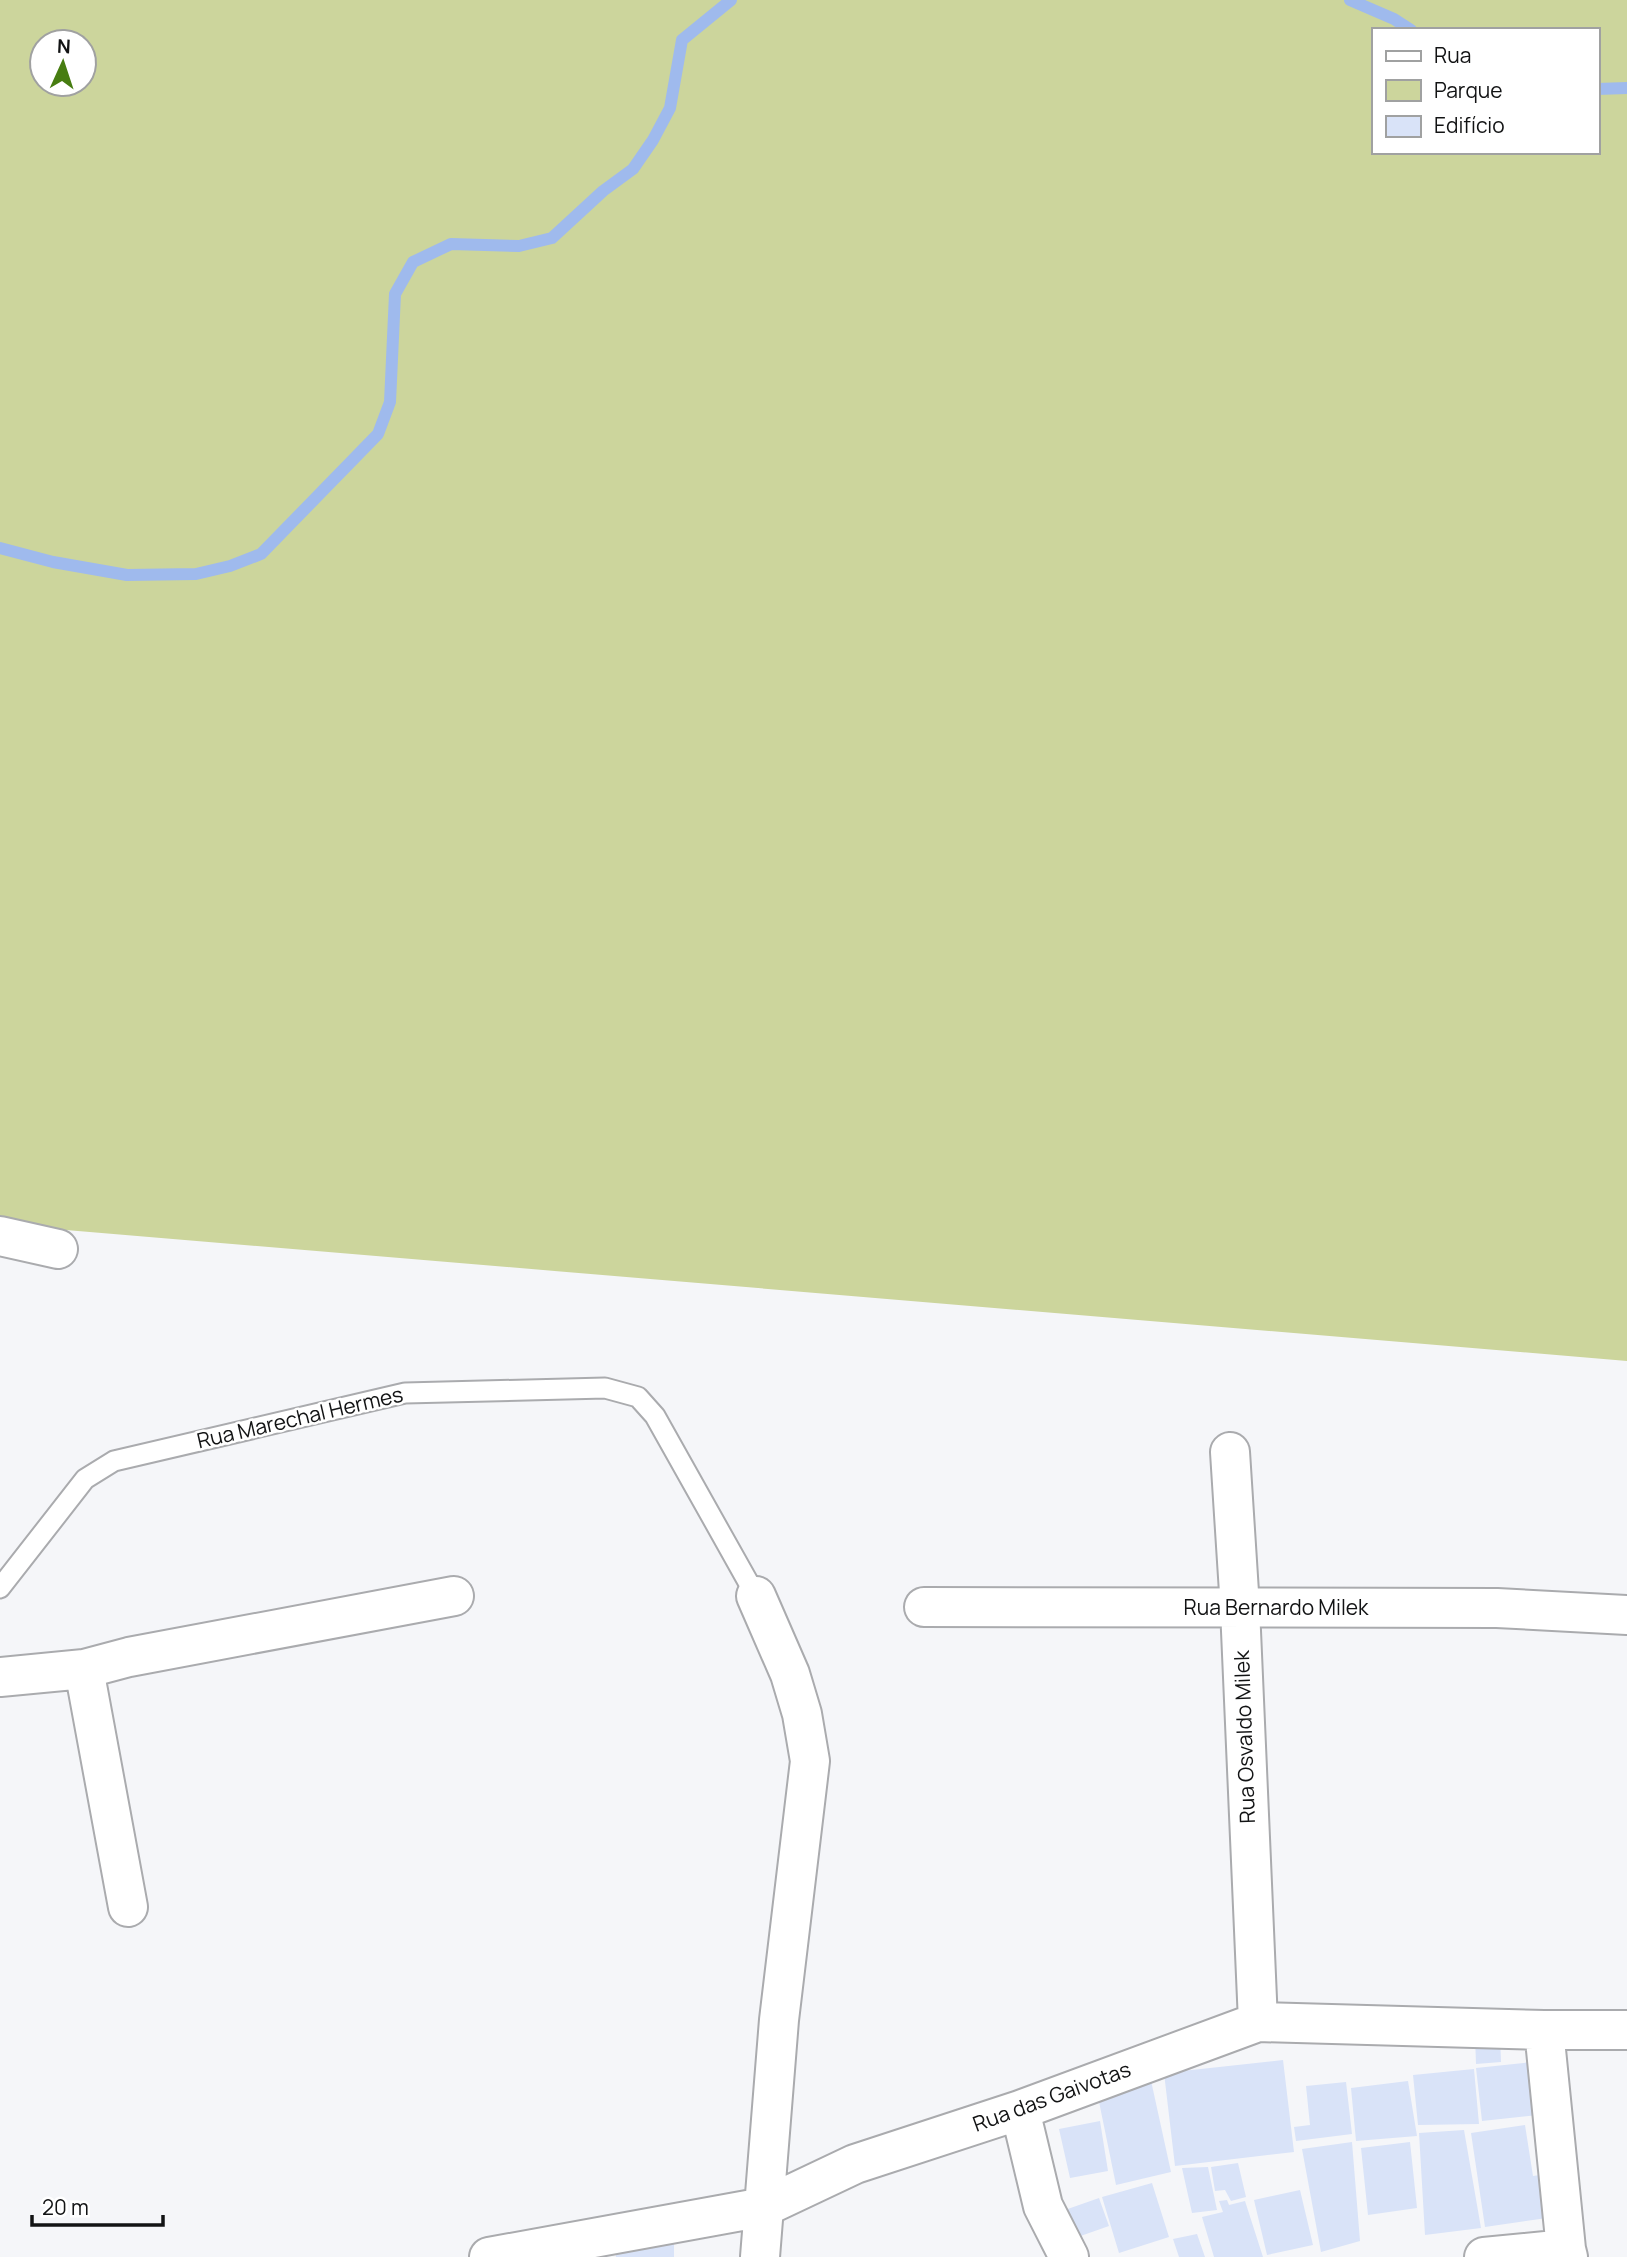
<svg xmlns="http://www.w3.org/2000/svg" width="1627" height="2257" viewBox="0 0 1627 2257" font-family="Manrope,sans-serif">
  <style>
    .green { fill: #ccd59c; fill-rule: evenodd }
    .lines { fill: none; stroke-linecap: round; stroke-linejoin: round }
    .stream { stroke: #9fbaed; stroke-width: 12 }
    .building { fill: #d9e3f8 }
    .service-casing { stroke: #aaabae; stroke-width: 23 }
    .minor-casing { stroke: #aaabae; stroke-width: 42 }
    .service { stroke: #fff; stroke-width: 19 }
    .minor { stroke: #fff; stroke-width: 38 }
    .labels { text-anchor: middle; stroke-width: 5; stroke-linejoin: round; paint-order: stroke }
    .street-label { font-size: 21px; fill: #121314; stroke: #fff }
  </style>
  <rect width="100%" height="100%" fill="#f5f6f9"/>
  <path class="green" d="M0 0H1627V1361L66 1230 0 1229ZM1373 30H1597V152H1373ZM42 42H84V84H42Z"/>
  <g class="lines">
    <path class="stream" d="M1350 0 1394 19 1411 30
      M1597 89 1627 88
      M0 548 53 562 127 575 196 574 230 566 261 554 378 434 390 402 395 294 413 262 451 244 519 246 552 238 603 191 633 169 653 140 670 108 682 40 731 0"/>
  </g>
  <path class="building" d="M1500 2035 1501 2062 1476 2064 1475 2036Z
    M1283 2060 1294 2152 1175 2166 1164 2073Z
    M1532 2062 1538 2115 1482 2121 1476 2068Z
    M1474 2069 1479 2124 1418 2125 1413 2075Z
    M1150 2076 1171 2172 1116 2185 1096 2087Z
    M1408 2081 1417 2136 1356 2141 1351 2088Z
    M1346 2082 1352 2134 1296 2141 1294 2127 1310 2125 1306 2086Z
    M1100 2121 1108 2171 1070 2178 1059 2129Z
    M1525 2125 1533 2176 1547 2174 1554 2217 1485 2227 1471 2133Z
    M1464 2130 1481 2228 1425 2235 1419 2133Z
    M1352 2142 1360 2241 1321 2252 1302 2149Z
    M1410 2142 1417 2208 1368 2215 1361 2148Z
    M1238 2163 1246 2197 1231 2201 1225 2190 1215 2191 1211 2167Z
    M1208 2167 1217 2210 1192 2213 1182 2168Z
    M1152 2183 1169 2237 1119 2253 1102 2197Z
    M1300 2190 1313 2245 1267 2255 1254 2200Z
    M1099 2198 1109 2226 1072 2239 1062 2211Z
    M1227 2200 1229 2205 1245 2201 1263 2257H1214L1202 2217 1223 2212 1219 2201Z
    M1197 2234 1205 2257H1179L1173 2239Z
    M674 2244V2257H616L615 2252 633 2246Z"/>
  <g class="lines">
    <g class="service-casing">
      <path id="service" d="M0 1588 85 1479 114 1461 405 1393 605 1388 638 1397 655 1416 756 1596"/>
    </g>
    <g class="minor-casing">
      <path id="minor" d="M0 1236 58 1249
        M1230 1452 1240 1608 1258 2022
        M756 1596 790 1674 802 1714 810 1761 779 2020 760 2257
        M924 1607 1497 1608 1627 1615
        M84 1669 128 1907
        M0 1677 84 1669 129 1657 454 1596
        M1544 2030 1566 2249
        M1020 2110 1043 2206 1069 2257
        M489 2257 764 2207 855 2164 1020 2110 1258 2022 1544 2030H1627
        M1484 2257 1566 2249 1568 2257"/>
    </g>
    <use href="#service" class="service"/>
    <use href="#minor" class="minor"/>
  </g>
  <g class="labels">
    <g class="street-label">
      <text transform="translate(300 1418) rotate(-13)" y="7">Rua Marechal Hermes</text>
      <text x="1276" y="1615">Rua Bernardo Milek</text>
      <text transform="translate(1245 1737) rotate(-92)" y="7">Rua Osvaldo Milek</text>
      <text transform="translate(1052 2097) rotate(-20)" y="7">Rua das Gaivotas</text>
    </g>
  </g>
  <rect x="1372" y="28" width="228" height="126" fill="#ffffff" stroke="#a0a1a1" stroke-width="2"/>
  <rect x="1386" y="51" width="35" height="10" fill="#ffffff" stroke="#a0a1a1" stroke-width="2"/>
  <text x="1434" y="63" font-size="21" fill="#121314">Rua</text>
  <rect x="1386" y="80" width="35" height="21" fill="#ccd59c" stroke="#a0a1a1" stroke-width="2"/>
  <text x="1434" y="98" font-size="21" fill="#121314">Parque</text>
  <rect x="1386" y="116" width="35" height="21" fill="#d9e3f8" stroke="#a0a1a1" stroke-width="2"/>
  <text x="1434" y="133" font-size="21" fill="#121314">Edifício</text>
  <g transform="translate(63 63) rotate(3)"><circle r="33" fill="#ffffff" stroke="#a0a1a1" stroke-width="2"/>
  <path d="M0-5L12 26L0 18L-12 26Z" fill="#477d11"/>
  <text y="-10" font-size="19" font-weight="bold" text-anchor="middle" fill="#121314">N</text>
  </g>
  <path d="M32 2215v10h131v-10" fill="none" stroke="#121314" stroke-width="3.5"/>
  <text x="42" y="2215" font-size="21" fill="#121314" stroke="#ffffff" stroke-width="5" paint-order="stroke">20 m</text>
</svg>
